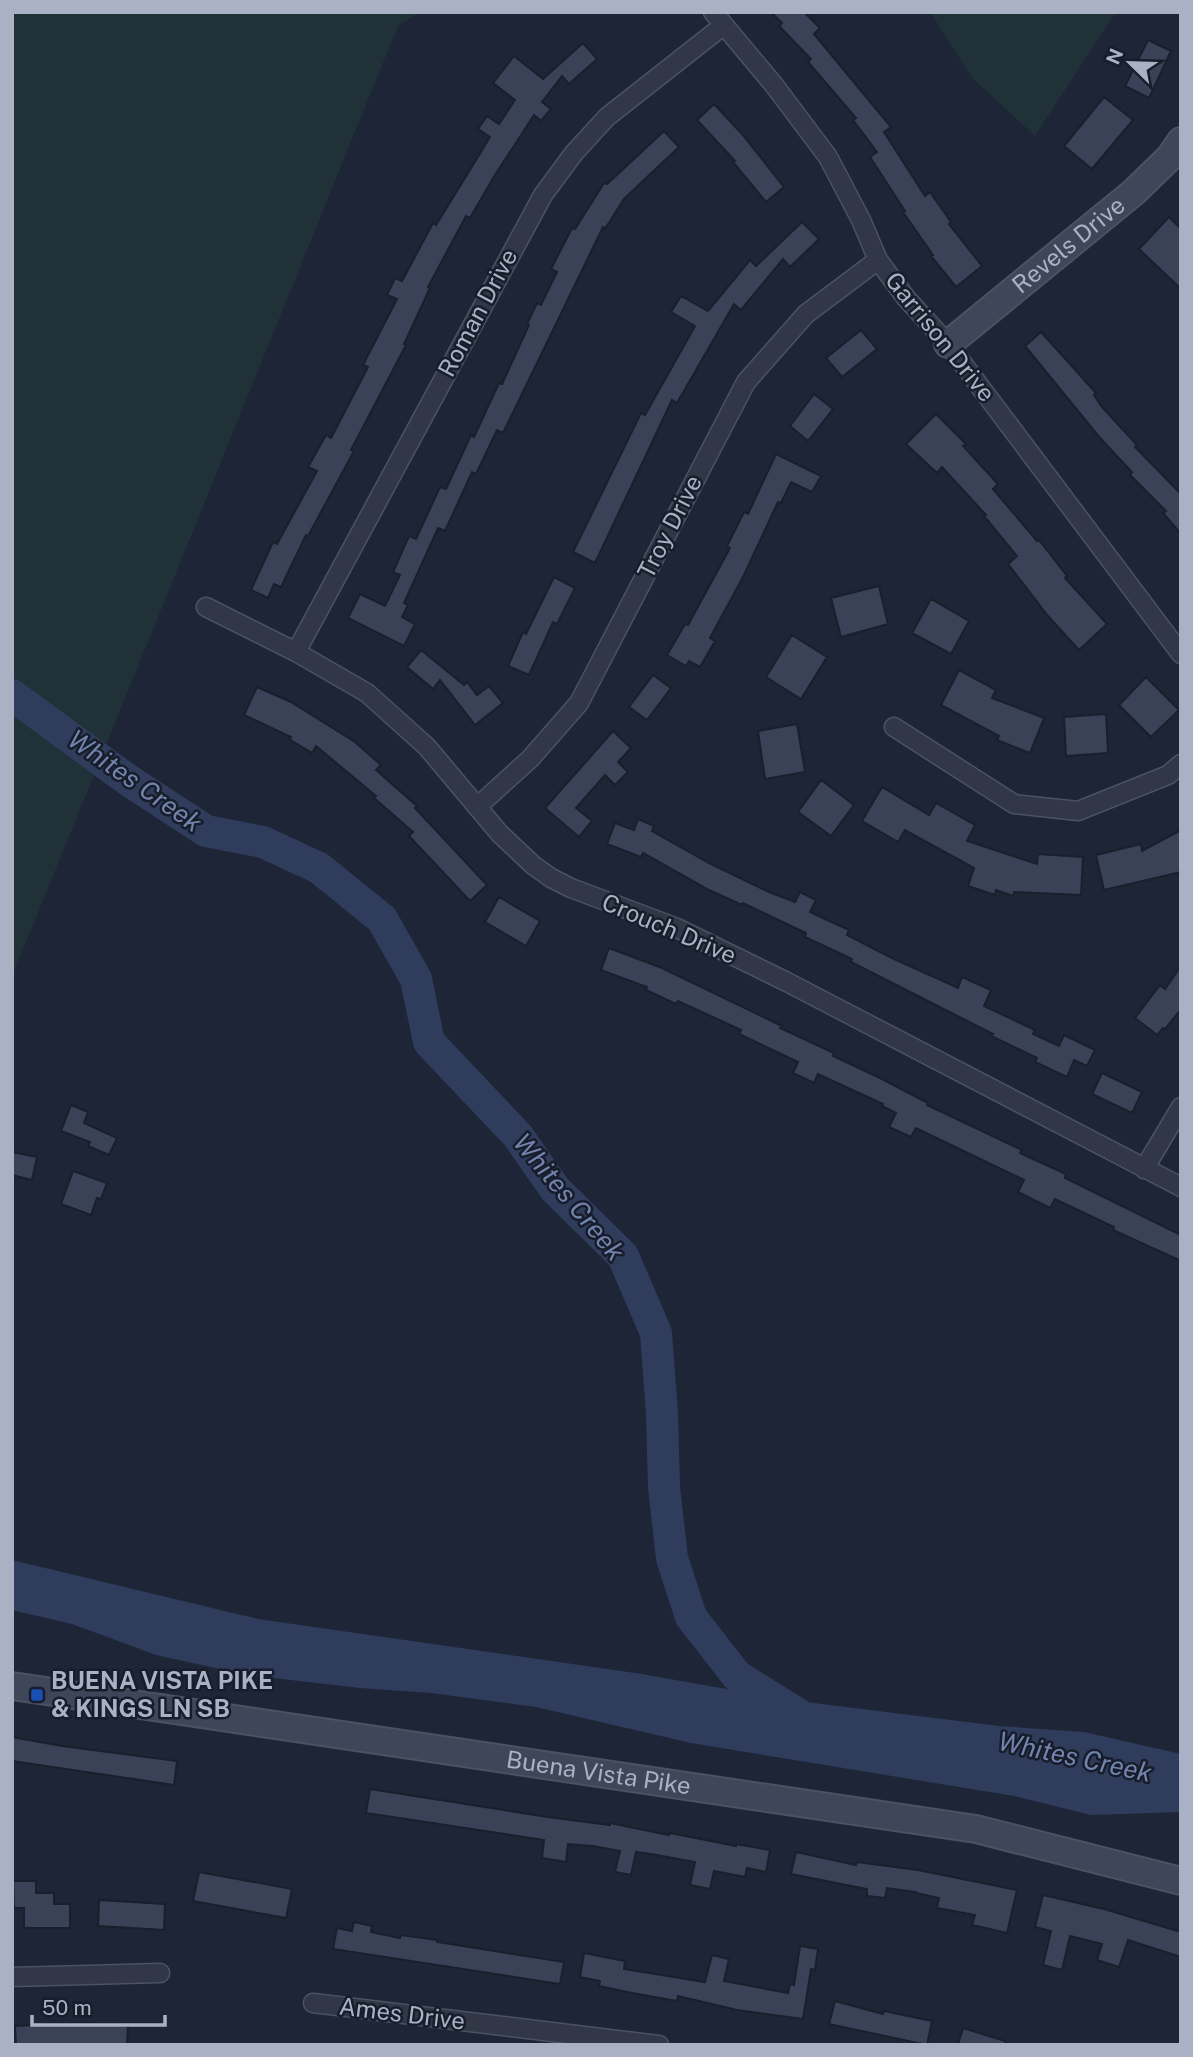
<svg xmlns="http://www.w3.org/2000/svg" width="1193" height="2057" viewBox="0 0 1193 2057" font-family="'Public Sans',sans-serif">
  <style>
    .green { fill: #203137 }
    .water { fill: #2f3c5c }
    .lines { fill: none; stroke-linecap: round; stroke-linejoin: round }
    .river { stroke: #2f3c5c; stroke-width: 32 }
    .building { fill: #3a4257; stroke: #191f2d; stroke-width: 2 }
    .street-casing { stroke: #4c5262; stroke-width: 21 }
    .secondary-casing { stroke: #4c5262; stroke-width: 30 }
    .street { stroke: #313746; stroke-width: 18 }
    .secondary { stroke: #3f4659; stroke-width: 26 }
    .transit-dot { fill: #1a4fb4; stroke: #171d2a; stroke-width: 2.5 }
    .labels { text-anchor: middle; stroke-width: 5; stroke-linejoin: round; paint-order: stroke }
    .street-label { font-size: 24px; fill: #abb1c4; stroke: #171d2a }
    .poi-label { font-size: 24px; font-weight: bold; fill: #abb1c4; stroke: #171d2a; text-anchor: start }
    .water-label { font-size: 26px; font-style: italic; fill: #7284ae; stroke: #171d2a }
  </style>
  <rect width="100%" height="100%" fill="#1e2536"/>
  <path class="green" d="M12 12H420L398 26 12 977Z
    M930 12H1116L1035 136 973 79Z"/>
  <path class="water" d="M12 1560 258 1619 642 1674 782 1699 999 1726 1084 1732 1181 1754V1812L1091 1815 1014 1796 691 1743 536 1707 431 1693 360 1688 247 1675 156 1655 72 1624 12 1610Z"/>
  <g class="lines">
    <path class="river" d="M12 695 128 780 206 831 263 842 319 868 382 919 416 979 429 1042 518 1136 555 1189 623 1256 656 1333 662 1413 664 1487 672 1558 691 1617 737 1676 806 1719"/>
  </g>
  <path class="building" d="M771 12H804L820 28 814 34 891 127 884 132 925 196 930 192 951 222 949 224 982 266 956 287 931 256 933 255 903 212 905 211 870 157 877 152 853 120 856 118 808 62 811 59 779 26 782 23Z
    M1148 40 1171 51 1149 98 1125 86Z
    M583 43 597 59 569 84 562 76 542 102 551 109 541 121 534 115 495 175 470 218 466 216 428 287 430 288 404 344 406 345 351 450 354 451 308 536 306 535 281 587 274 584 268 598 251 590 273 542 277 544 317 471 308 467 326 435 331 438 368 367 363 365 397 299 387 295 395 278 402 281 433 223 436 225 490 137 478 129 487 116 499 124 515 100 493 83 514 56 543 79Z
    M1104 97 1133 120 1092 169 1064 146Z
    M714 104 742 134 784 187 766 202 733 162 735 161 697 120Z
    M664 131 679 147 624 199 605 229 603 227 503 433 497 430 476 474 472 472 445 531 438 528 404 603 408 605 402 617 415 624 404 646 348 618 360 594 385 606 400 575 393 572 409 536 416 539 440 487 446 489 471 435 474 437 499 383 502 384 529 325 527 324 537 303 541 305 557 272 551 269 572 228 575 229 604 183 607 184Z
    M1169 217 1181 229V289L1139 249Z
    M802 222 819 239 790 267 783 259 741 310 734 304 677 403 672 400 595 563 573 552 641 413 645 415 695 326 671 312 681 296 708 311 750 260 756 266Z
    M861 330 877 349 842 377 826 358Z
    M1041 332 1096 393 1094 395 1101 406 1137 445 1135 447 1181 494V534L1163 513 1166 511 1130 475 1132 472 1100 438 1025 346Z
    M814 394 833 409 808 441 790 426Z
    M936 414 966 444 963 446 998 484 993 489 1037 541 1039 540 1067 576 1065 578 1107 624 1079 650 1048 616 1008 564 1017 556 984 516 986 515 942 467 937 473 906 444Z
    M776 454 821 476 812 492 791 482 781 503 778 502 743 577 710 638 715 641 700 667 689 661 686 666 667 655 685 624 688 625 730 548 727 546 744 512 748 514Z
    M554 577 575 588 557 624 553 622 529 675 508 666 523 632 526 634Z
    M879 586 888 624 841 637 831 598Z
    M931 599 969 621 951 654 912 633Z
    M792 635 827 657 801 699 766 677Z
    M421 650 464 685 467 682 477 695 489 686 503 703 475 725 440 680 433 689 407 667Z
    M959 670 996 690 992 698 1044 718 1030 753 997 740 999 736 941 705Z
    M653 675 671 688 647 720 629 707Z
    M1146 677 1179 710 1151 737 1119 705Z
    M257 687 291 702 355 742 381 765 376 770 417 806 415 808 487 885 470 901 409 836 413 832 374 798 376 796 316 746 312 753 289 739 291 737 244 715Z
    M1106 714 1108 753 1066 756 1064 717Z
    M797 724 805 772 765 779 758 731Z
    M613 731 631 748 618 762 628 772 615 785 605 775 576 808 592 821 579 837 545 808Z
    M821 780 854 805 831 836 798 812Z
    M882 787 929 815 936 803 975 825 967 841 1037 864 1038 854 1083 857 1081 895 1014 892 1013 896 996 890 995 895 968 886 974 868 905 830 898 842 862 821Z
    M638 819 654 826 652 831 711 864 769 892 795 902 800 892 816 900 810 912 849 930 847 935 894 959 958 988 962 977 991 990 984 1006 1035 1030 1033 1034 1059 1046 1064 1035 1095 1050 1087 1066 1074 1060 1067 1077 1035 1062 1037 1058 991 1036 993 1034 851 962 852 959 805 937 806 933 743 903 742 905 709 890 643 853 641 857 607 844 615 823 634 830Z
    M1181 830V872L1104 890 1096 855 1141 844 1142 851Z
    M499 897 540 921 526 946 485 922Z
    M609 948 662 968 782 1026 780 1028 834 1053 833 1056 880 1078 928 1103 927 1105 1022 1150 1020 1153 1066 1174 1065 1178 1181 1235V1261L1113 1230 1114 1227 1055 1199 1050 1208 1018 1192 1024 1180 916 1128 911 1137 889 1127 896 1113 882 1106 883 1104 818 1074 814 1083 793 1073 798 1062 739 1034 741 1030 678 1001 676 1004 646 990 647 987 601 970Z
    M1181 966V1009L1165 1029 1163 1028 1157 1035 1135 1018 1160 985 1165 989Z
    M1102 1073 1142 1092 1132 1113 1092 1094Z
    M71 1105 88 1112 84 1123 117 1138 109 1155 88 1146 90 1142 61 1131Z
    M12 1152 37 1157 32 1180 12 1175Z
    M73 1171 107 1183 101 1199 97 1198 91 1215 61 1204Z
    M12 1737 62 1746 177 1761 174 1785 12 1761Z
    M370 1789 548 1817 610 1825V1823L669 1835 670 1833 736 1846V1844L770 1850 766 1872 747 1868 745 1877 714 1871 710 1889 690 1885 695 1862 651 1854 636 1852 631 1875 615 1872 620 1851 593 1846 568 1844 566 1862 542 1858 544 1840 366 1813Z
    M796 1852 856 1865 857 1862 918 1870 1017 1890 1007 1933 972 1925 975 1915 937 1908 939 1898 916 1893V1892L887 1888 885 1898 867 1896V1889L791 1874Z
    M199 1872 292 1889 286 1918 193 1901Z
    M13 1881H36V1893H54V1904H70V1928H24V1908H14Z
    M1043 1895 1104 1909 1181 1932V1957L1128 1940 1119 1967 1097 1960 1102 1944 1070 1936 1062 1970 1043 1965 1051 1931 1035 1927Z
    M99 1900 165 1904 164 1930 98 1926Z
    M354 1922 372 1926 371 1932 400 1938 401 1935 437 1940V1942L564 1962 560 1984 333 1949 337 1928 352 1931Z
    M800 1946 818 1949 815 1970 811 1969 803 2019 737 2010 678 1996 677 2001 632 1993 599 1986 600 1981 580 1977 584 1953 625 1961 624 1969 705 1982 712 1955 729 1959 724 1981 788 1993 790 1984 794 1985Z
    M835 2001 883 2014 884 2011 932 2021 927 2045 829 2024Z
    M85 2023 128 2026 127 2045H16L15 2026Z
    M963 2028 1005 2041V2045H958Z"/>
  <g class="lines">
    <g class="street-casing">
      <path id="street" d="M713 12 774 85 828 157 861 220 878 260 906 298 948 344 1181 654
        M206 607 296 652 367 693 427 747 500 834 533 865 551 878 571 888 677 928 787 982 1181 1187
        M296 652 543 195 574 153 607 117 724 25
        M894 727 1014 804 1078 811 1168 775 1181 764
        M477 807 530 759 579 703 746 382 806 314 878 260
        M1144 1169 1181 1107
        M12 1977 160 1973
        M313 2003 659 2045"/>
    </g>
    <g class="secondary-casing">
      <g id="secondary">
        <path id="s1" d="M948 344 1134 192 1170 157 1181 141"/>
        <path id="s2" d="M12 1686 976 1829 1181 1881"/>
      </g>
    </g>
    <use href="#street" class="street"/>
    <use href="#secondary" class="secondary"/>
  </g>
  <rect class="transit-dot" x="30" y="1688" width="14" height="14" rx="3.5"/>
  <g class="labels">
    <g class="street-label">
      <text dy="8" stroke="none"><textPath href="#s1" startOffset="156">Revels Drive</textPath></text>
      <text transform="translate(478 313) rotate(-62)" y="8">Roman Drive</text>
      <text transform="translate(940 337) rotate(51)" y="8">Garrison Drive</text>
      <text transform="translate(670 527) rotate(-63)" y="8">Troy Drive</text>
      <text transform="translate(669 929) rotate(23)" y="8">Crouch Drive</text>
      <text dy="8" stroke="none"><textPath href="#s2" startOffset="593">Buena Vista Pike</textPath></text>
      <text transform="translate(402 2014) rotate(7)" y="8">Ames Drive</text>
    </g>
    <g class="poi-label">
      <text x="51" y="1689">BUENA VISTA PIKE<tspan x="51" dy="28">&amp; KINGS LN SB</tspan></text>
    </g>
    <g class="water-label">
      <text transform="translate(135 781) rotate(35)" y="9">Whites Creek</text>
      <text transform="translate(569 1197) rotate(50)" y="9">Whites Creek</text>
      <text transform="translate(1075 1757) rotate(12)" y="9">Whites Creek</text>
    </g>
  </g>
  <rect width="1193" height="2057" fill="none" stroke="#abb1c4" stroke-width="28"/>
  <g transform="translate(1130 63) rotate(293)" stroke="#171d2a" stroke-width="5" paint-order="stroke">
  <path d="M0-5L12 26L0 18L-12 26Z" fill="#abb1c4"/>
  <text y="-10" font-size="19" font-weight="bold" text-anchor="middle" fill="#abb1c4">N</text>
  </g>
  <path d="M32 2015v10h133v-10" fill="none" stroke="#abb1c4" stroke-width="3.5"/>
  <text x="42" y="2015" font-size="21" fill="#abb1c4" stroke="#171d2a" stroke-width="5" paint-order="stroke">50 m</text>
</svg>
